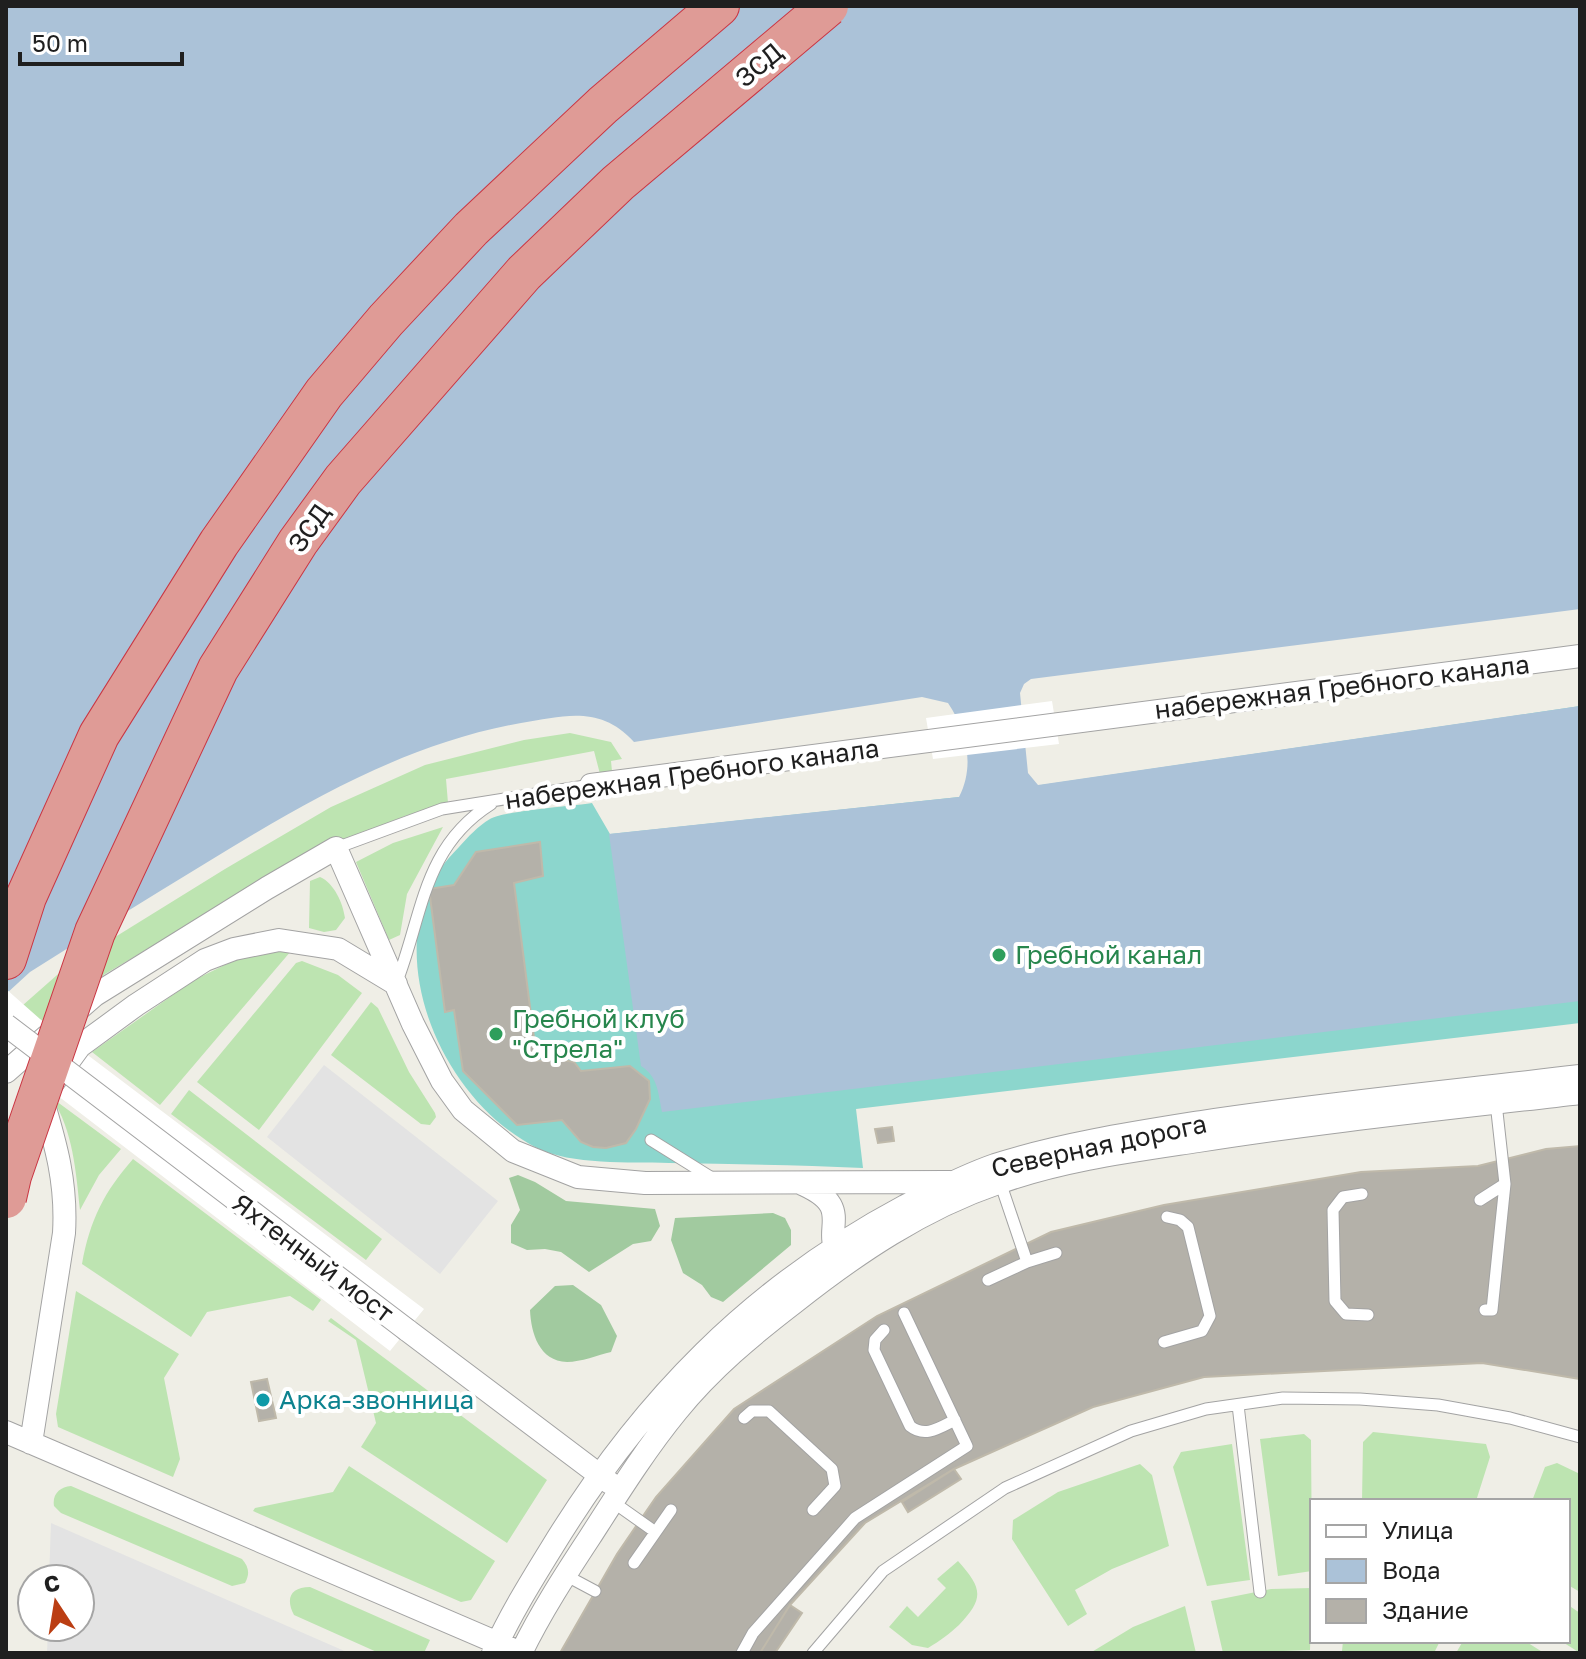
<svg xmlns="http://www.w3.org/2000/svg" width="1586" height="1659" viewBox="0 0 1586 1659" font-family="'Golos Text',sans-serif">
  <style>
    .grass { fill: #bde4b1 }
    .forest { fill: #a1ca9f }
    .pitch { fill: #8cd6cd }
    .parking { fill: #e3e3e3 }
    .water { fill: #abc2d8 }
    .pier { fill: #fff }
    .building { fill: #b4b1a9; stroke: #bfb9aa; stroke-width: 2 }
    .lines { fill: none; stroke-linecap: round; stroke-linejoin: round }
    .service-casing { stroke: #a3a3a3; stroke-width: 13 }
    .minor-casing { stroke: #a3a3a3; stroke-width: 24 }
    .motorway-casing { stroke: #ca3643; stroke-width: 42 }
    .service { stroke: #fff; stroke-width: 11 }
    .minor { stroke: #fff; stroke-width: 22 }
    .motorway { stroke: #df9b96; stroke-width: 40 }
    .minor-bridge-casing { stroke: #a3a3a3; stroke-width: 24; stroke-linecap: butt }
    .motorway-bridge-casing { stroke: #ca3643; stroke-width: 42; stroke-linecap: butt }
    .minor-bridge { stroke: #fff; stroke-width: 22 }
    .motorway-bridge { stroke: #df9b96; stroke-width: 40 }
    .leisure-dot { fill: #2e9e5b; stroke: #fff; stroke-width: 3 }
    .culture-dot { fill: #0f9aa8; stroke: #fff; stroke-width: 3 }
    .labels { text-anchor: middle; stroke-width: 8; stroke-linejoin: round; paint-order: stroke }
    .street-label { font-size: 26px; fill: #1f1f1f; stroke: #fff }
    .leisure-label { font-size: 26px; fill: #27864d; stroke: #fff; text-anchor: start }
    .culture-label { font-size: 26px; fill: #0d838f; stroke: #fff; text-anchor: start }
  </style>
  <rect width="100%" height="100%" fill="#efeee6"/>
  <path class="grass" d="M570 733 611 742 622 759 611 761 612 771 600 774 594 751 446 779 448 803 405 816 321 851 241 894 105 974 6 1061V1020L65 968 225 869 331 807 425 765 524 740Z
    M443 827 407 894 400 935 389 940 356 862 393 843Z
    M320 877C334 883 343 903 345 918L336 930 324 932 309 928 310 881Z
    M273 950 291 951 160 1105 92 1052 194 980 233 961Z
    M302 961 338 975 362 993 259 1130 197 1082 296 963Z
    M371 1002 378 1008 409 1072 435 1113 436 1117 430 1125 421 1124 331 1055Z
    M189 1090 382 1239 366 1260 171 1114Z
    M52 1098 121 1149 99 1175 80 1210C76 1171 73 1131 52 1098Z
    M133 1159 321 1300 313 1311 290 1296 207 1312 191 1337 82 1264C90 1220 104 1192 133 1159Z
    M76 1291 179 1354 164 1378 180 1459 173 1477 58 1427 56 1414Z
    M331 1318 547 1480 507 1543 361 1447 376 1423 356 1340 328 1321Z
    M1373 1432 1486 1444 1490 1457 1476 1501H1362L1363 1442Z
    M1304 1434 1311 1440 1312 1571 1278 1576 1260 1439Z
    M1232 1444 1250 1580 1207 1586 1173 1467 1181 1452Z
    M1557 1463 1580 1474V1592L1568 1585V1501H1532L1545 1467Z
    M1140 1464 1152 1475 1169 1546 1112 1569 1075 1590 1087 1614 1068 1626 1012 1539 1013 1520 1058 1492Z
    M349 1466 495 1561 471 1600 461 1602 253 1511 255 1508 333 1492Z
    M71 1486 242 1559C249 1567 250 1574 245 1583L232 1586 61 1513 54 1506C52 1494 60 1487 71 1486Z
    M958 1561C982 1588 985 1598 959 1625 949 1634 940 1641 928 1648L912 1645 889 1627 907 1606 918 1617 946 1588 937 1579Z
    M310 1587 430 1640 424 1653H379L294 1615C285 1598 291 1587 310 1587Z
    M1312 1588 1310 1650 1223 1653 1211 1601 1271 1589Z
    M1568 1605 1580 1613V1653L1561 1641H1568Z
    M1185 1606 1196 1653H1090L1133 1627Z
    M1343 1641H1440L1434 1653 1342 1651Z
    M1463 1641H1525L1544 1653H1456Z"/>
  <path class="forest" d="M518 1175 535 1182 566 1201 655 1209 660 1226 651 1241 633 1244 589 1272 561 1252 545 1249 527 1250 511 1243V1225L520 1210 509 1178Z
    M773 1213 785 1218 791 1230V1245L723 1302 711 1297 702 1285 683 1273 671 1240 675 1218Z
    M573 1285 601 1305 617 1336 611 1352C598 1355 581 1362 567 1362 539 1361 531 1333 530 1310L555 1286Z"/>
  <path class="pitch" d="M1580 706V1023L856 1109 863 1168C798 1165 734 1164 669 1163 630 1162 571 1165 537 1148 453 1106 394 989 425 897 431 879 446 860 459 847 468 837 478 826 490 819 503 811 573 806 592 803L610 834 959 797Z"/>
  <path class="parking" d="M324 1065 498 1201 440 1274 267 1137Z
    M51 1523 349 1653H47L48 1627H80V1579H49Z"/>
  <path class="water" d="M6 6H1580V609L1031 679 1024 684 1020 693 1028 773 1038 785 1580 706V1001L662 1112C658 1092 658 1077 641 1066L609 834 959 797C975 766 967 731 948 703L922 697 634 742C600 705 565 716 521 723 404 744 306 802 206 863 147 899 88 935 30 972L6 994Z"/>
  <path class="pier" d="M1052 701 1059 744 933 759 926 718Z
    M6 989 40 1019 424 1309 390 1351 6 1056Z"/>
  <path class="building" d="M540 842 543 876 514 883 537 1061 557 1059 574 1062 581 1071 630 1066 649 1081 650 1099 636 1129 626 1143 606 1148 593 1147 581 1142 562 1120 517 1125 463 1071 454 1010 445 1012 429 889 454 885 476 852Z
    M892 1127 894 1141 878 1143 875 1129Z
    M1580 1146V1379L1482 1363 1204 1377 1093 1407 954 1469 865 1523 790 1605 760 1653H560L617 1554 656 1497 734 1409 877 1316 1051 1232 1164 1205 1361 1172 1478 1166 1546 1149Z
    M267 1379 276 1418 259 1421 251 1382Z
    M954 1469 961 1479 908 1512 902 1502Z
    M790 1605 802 1613 775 1653H760Z"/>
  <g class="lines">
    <g class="service-casing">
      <path id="service" d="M336 848 442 809 591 785
        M397 981C423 914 423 847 491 804
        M651 1140 712 1178
        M1000 1182 1027 1262
        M1362 1194 1343 1197 1333 1210 1335 1301 1346 1314 1368 1315
        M1480 1200 1505 1184 1496 1103
        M988 1280 1027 1262 1056 1253
        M1485 1310H1492L1505 1184
        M884 1330 875 1340 874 1350 910 1426C925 1438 939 1428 955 1420
        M1164 1342 1202 1331 1210 1316 1188 1227 1180 1220 1167 1217
        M1238 1405 1260 1592
        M744 1418 752 1411H769L832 1469 835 1486 813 1510
        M613 1502 654 1531
        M634 1563 671 1510
        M565 1575 595 1591
        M742 1653 753 1633 855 1518 967 1446 904 1313
        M813 1653 883 1571 1005 1488 1131 1431 1206 1409 1283 1398 1360 1399 1438 1405 1510 1418 1580 1437"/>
    </g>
    <g class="minor-casing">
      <path id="minor" d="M591 785 1580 656
        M73 1014 95 995 267 888 336 848 413 1024 442 1081 463 1110 513 1151 578 1177 645 1183 950 1182
        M6 1072 47 1036
        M800 1183C858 1208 819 1228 840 1257
        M407 1330 610 1483
        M6 1432 521 1653C541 1612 565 1575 590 1537 617 1495 645 1450 677 1411 711 1369 752 1335 795 1302 857 1253 922 1209 998 1183 1062 1160 1132 1151 1198 1141 1325 1121 1453 1108 1580 1093
        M31 1443 64 1233C67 1183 56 1145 42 1098L80 1046 136 1005 205 960 234 949 279 940 338 949 396 984
        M493 1653C509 1617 530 1583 551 1549 641 1401 751 1288 905 1206 935 1191 963 1176 995 1165 1061 1144 1132 1133 1201 1122 1327 1103 1454 1091 1580 1076"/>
    </g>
    <g class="motorway-casing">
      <path id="motorway" d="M6 959 26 897 99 735 219 543 324 393 386 320 471 229 603 105 719 6"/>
    </g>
    <use href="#service" class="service"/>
    <use href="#minor" class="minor"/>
    <use href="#motorway" class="motorway"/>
    <g class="minor-bridge-casing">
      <path id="minor-bridge" d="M6 1025 407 1330"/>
    </g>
    <g class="motorway-bridge-casing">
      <path id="motorway-bridge" d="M6 1198 11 1176 95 932 218 669 298 542 343 480 524 273 618 183 828 6"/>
    </g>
    <use href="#minor-bridge" class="minor-bridge"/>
    <use href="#motorway-bridge" class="motorway-bridge"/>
  </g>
  <g class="leisure-dot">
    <circle cx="999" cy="955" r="8"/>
    <circle cx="496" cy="1034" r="8"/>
  </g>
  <circle class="culture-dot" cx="263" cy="1400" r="8"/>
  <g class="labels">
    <g class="street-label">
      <text transform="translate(759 65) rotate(-40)" y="9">ЗСД</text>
      <text transform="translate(309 528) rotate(-55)" y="9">ЗСД</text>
      <text transform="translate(1342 687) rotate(-7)" y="9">набережная Гребного канала</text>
      <text transform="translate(692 774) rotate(-8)" y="9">набережная Гребного канала</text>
      <text transform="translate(1099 1146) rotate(-12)" y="9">Северная дорога</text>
      <text transform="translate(313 1258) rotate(37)" y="9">Яхтенный мост</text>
    </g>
    <g class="leisure-label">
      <text x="1015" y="964">Гребной канал</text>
      <text x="512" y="1028">Гребной клуб<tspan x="512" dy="30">"Стрела"</tspan></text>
    </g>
    <g class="culture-label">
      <text x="279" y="1409">Арка-звонница</text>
    </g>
  </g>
  <rect width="1586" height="1659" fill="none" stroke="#1f1f1f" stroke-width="16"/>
  <rect x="1310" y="1499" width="260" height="144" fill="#ffffff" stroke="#a5a5a5" stroke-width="2"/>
  <rect x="1326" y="1525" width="40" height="12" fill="#ffffff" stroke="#a5a5a5" stroke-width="2"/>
  <text x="1382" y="1539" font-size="24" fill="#1f1f1f">Улица</text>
  <rect x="1326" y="1559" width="40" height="24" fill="#abc2d8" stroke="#a5a5a5" stroke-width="2"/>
  <text x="1382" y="1579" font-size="24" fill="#1f1f1f">Вода</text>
  <rect x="1326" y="1599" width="40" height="24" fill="#b4b1a9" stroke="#a5a5a5" stroke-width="2"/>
  <text x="1382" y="1619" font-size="24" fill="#1f1f1f">Здание</text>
  <g transform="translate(56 1603) rotate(348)"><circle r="38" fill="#ffffff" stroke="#a5a5a5" stroke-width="2"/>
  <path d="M0-6L14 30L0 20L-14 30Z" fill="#bb3e13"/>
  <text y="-12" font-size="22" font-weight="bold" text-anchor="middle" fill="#1f1f1f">С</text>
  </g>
  <path d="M20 52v12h162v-12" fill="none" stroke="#1f1f1f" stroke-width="4"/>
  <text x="32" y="52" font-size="24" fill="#1f1f1f" stroke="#ffffff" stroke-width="6" paint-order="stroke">50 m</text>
</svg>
